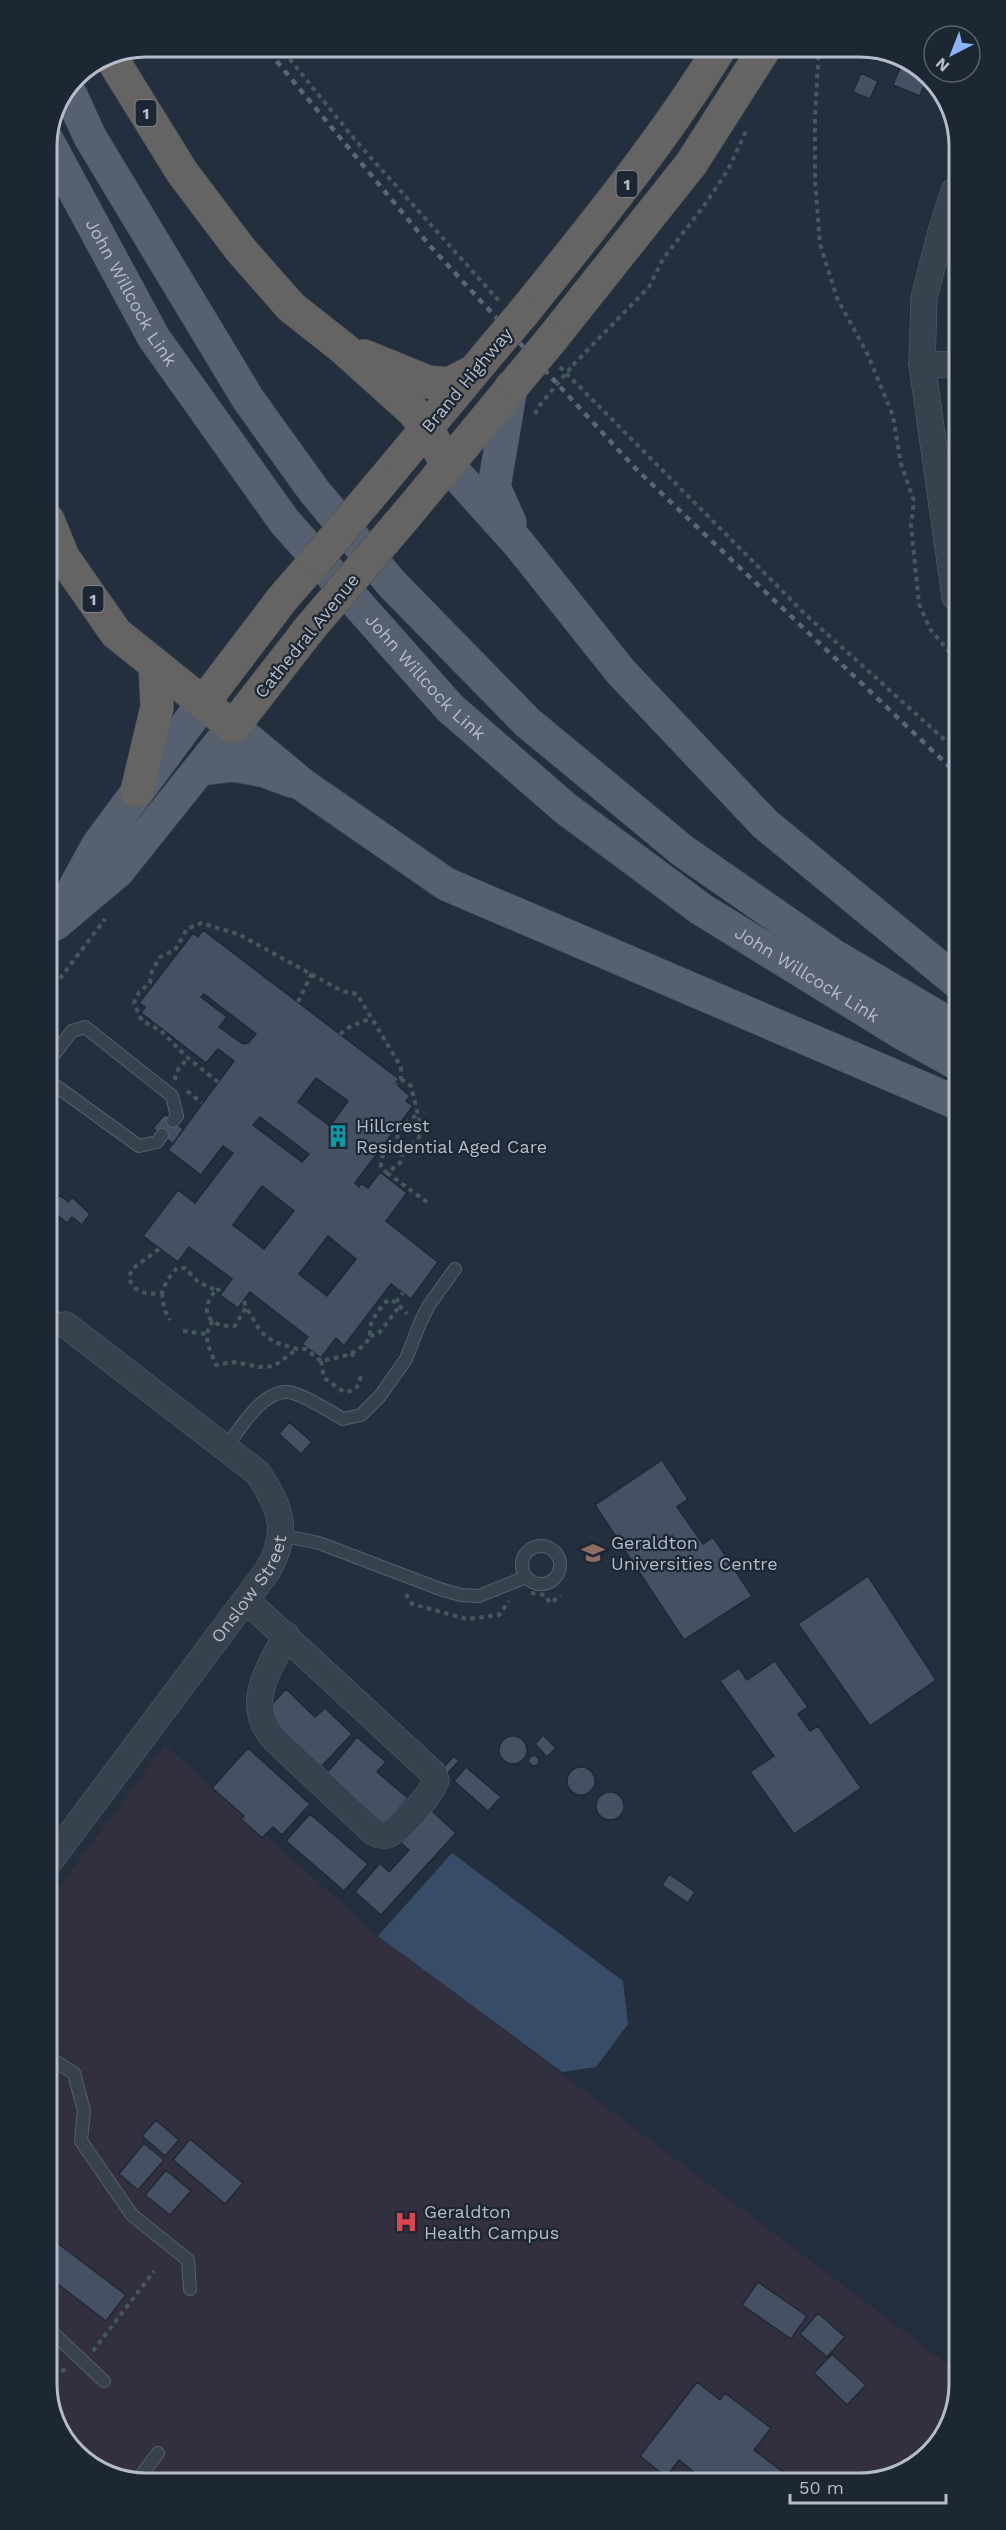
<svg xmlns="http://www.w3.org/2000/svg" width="1006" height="2530" viewBox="0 0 1006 2530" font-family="'Work Sans',sans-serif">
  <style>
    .medical { fill: #32303f }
    .water { fill: #394c67 }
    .building { fill: #455162; stroke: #1f2835; stroke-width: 1.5; fill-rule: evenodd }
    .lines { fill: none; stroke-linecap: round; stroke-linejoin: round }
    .service-casing { stroke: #565f6c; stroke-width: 14 }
    .minor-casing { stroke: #565f6c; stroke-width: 27 }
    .primary-casing { stroke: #414a57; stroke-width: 34 }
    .trunk-casing { stroke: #434c59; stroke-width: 34 }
    .path { stroke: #44595c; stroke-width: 4; stroke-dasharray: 4.5 4.5; stroke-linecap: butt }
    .service { stroke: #38414e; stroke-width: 12 }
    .minor { stroke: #38414e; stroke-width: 26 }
    .primary { stroke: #56606e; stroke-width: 33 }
    .trunk { stroke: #656462; stroke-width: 33 }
    .rail { stroke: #5a6575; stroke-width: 4.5; stroke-dasharray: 6 6; stroke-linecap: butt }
    .trunk-bridge-casing { stroke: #434c59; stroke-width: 34; stroke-linecap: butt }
    .path-bridge { stroke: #44595c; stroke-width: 4; stroke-dasharray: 4.5 4.5; stroke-linecap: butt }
    .trunk-bridge { stroke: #656462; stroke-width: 33 }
    .labels { text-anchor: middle; stroke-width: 4.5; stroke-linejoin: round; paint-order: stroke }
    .shield { fill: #1d2633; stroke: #878f9c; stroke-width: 1.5 }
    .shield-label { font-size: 16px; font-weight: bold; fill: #b4bcc9 }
    .street-label { font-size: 18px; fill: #b4bcc9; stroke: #1d2633 }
    .poi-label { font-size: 18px; fill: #b4bcc9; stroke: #1d2633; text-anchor: start }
    .rim { fill: none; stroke: #b4bcc9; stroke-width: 3 }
  </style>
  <rect width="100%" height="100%" fill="#242f3e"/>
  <path class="medical" d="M165 1745 378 1936 959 2373V2384L939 2444 892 2478 139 2483 85 2463 52 2416 51 1898Z"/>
  <path class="water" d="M452 1853 623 1981 628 2024 596 2067 562 2072 378 1936Z"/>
  <path class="building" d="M888 55 921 67 927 77 920 96 893 85 902 63 887 57Z
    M861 73 878 81 870 99 853 92Z
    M203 930 399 1079 395 1083 410 1096 406 1101 413 1106 355 1183 359 1187 361 1183 368 1188 380 1172 407 1193 386 1221 438 1262 411 1299 391 1284 344 1346 336 1338 321 1358 302 1344 308 1337 250 1292 238 1308 220 1295 232 1279 189 1247 178 1262 143 1236 178 1190 195 1203 233 1153 223 1146 201 1175 168 1150 234 1061 218 1049 206 1063 141 1013 145 1007 139 1003 193 933 198 937ZM204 994 256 1034 248 1043 243 1044 219 1027 227 1017 201 997ZM316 1078 348 1101 330 1126 298 1102ZM260 1117 309 1154 302 1162 253 1125ZM262 1186 294 1211 264 1249 233 1225ZM328 1236 356 1259 327 1296 299 1274Z
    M165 1114 183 1129 173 1144 153 1128Z
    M60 1195 68 1202 72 1197 90 1214 82 1225 72 1217 67 1223 49 1208Z
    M289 1422 312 1442 301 1454 279 1434Z
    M662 1460 688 1499 677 1507 703 1544 713 1537 752 1596 684 1640 595 1505Z
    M868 1576 936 1680 870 1726 798 1624Z
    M775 1661 808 1707 798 1714 810 1731 818 1726 861 1788 794 1834 750 1772 774 1756 720 1681 739 1668 747 1680Z
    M286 1689 315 1717 325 1708 352 1734 319 1769 262 1715Z
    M543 1735 556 1748 547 1757 535 1744Z
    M499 1750a14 14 0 1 1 28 0a14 14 0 1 1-28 0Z
    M357 1737 386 1762 377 1772 408 1798 385 1825 326 1774Z
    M248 1748 310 1804 282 1835 273 1827 262 1838 241 1819 244 1816 212 1788Z
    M535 1755 539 1759 538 1765 533 1766 528 1762 530 1757Z
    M454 1756 459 1761 447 1774 442 1769Z
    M567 1781a14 14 0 1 1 28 0a14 14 0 1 1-28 0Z
    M466 1767 501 1797 488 1811 454 1781Z
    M596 1806a14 14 0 1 1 28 0a14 14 0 1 1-28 0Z
    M431 1810 456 1833 381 1915 355 1892 380 1863 389 1872 409 1850 401 1843Z
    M310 1814 368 1864 344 1891 286 1841Z
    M669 1874 695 1892 688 1903 662 1885Z
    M51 2102 58 2108 51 2116Z
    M156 2120 179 2140 165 2156 142 2136Z
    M190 2139 243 2183 225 2204 173 2160Z
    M144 2143 164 2160 138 2190 119 2174Z
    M166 2170 191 2191 170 2215 145 2195Z
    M51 2238 126 2295 106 2321 51 2279Z
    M758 2282 807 2316 791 2339 742 2305Z
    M818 2313 845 2337 827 2357 800 2334Z
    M832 2354 866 2385 847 2405 814 2373Z
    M697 2382 720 2400 725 2393 771 2428 754 2450 783 2472 778 2479 704 2480 679 2460 666 2477 640 2456Z"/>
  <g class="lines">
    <g class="service-casing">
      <path id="service" d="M49 1061 72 1031 85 1027 172 1096 177 1116 173 1121
        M49 1081 139 1146 157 1142 162 1135
        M49 1313 66 1325
        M226 1448C239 1430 262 1390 288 1392 301 1393 331 1412 343 1419L361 1415 380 1396 406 1359 420 1323 429 1305 455 1269
        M280 1535 319 1543 440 1589 461 1595 479 1596 526 1577
        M522 1565a19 19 0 1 1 38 0a19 19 0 1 1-38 0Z
        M51 2059 74 2073 84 2111 81 2141 132 2215 188 2260 190 2289
        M52 2332 104 2381
        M136 2482 158 2453"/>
    </g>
    <g class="minor-casing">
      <g id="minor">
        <path d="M954 191 941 232 924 298 922 364 955 597"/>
        <path d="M922 364 955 365"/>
        <path d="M246 1600 434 1774 436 1780C432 1793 400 1831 387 1835 381 1836 378 1835 373 1832L275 1740C243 1704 268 1672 286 1635"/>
        <path id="s1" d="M50 1861 268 1570C290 1531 281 1509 258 1473L66 1325"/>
      </g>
    </g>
    <g class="primary-casing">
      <g id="primary">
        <path d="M69 91 90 137 248 399 314 491 392 584 527 722 683 851 834 956 956 1028"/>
        <path id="s2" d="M47 140 154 338 284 521 450 708 565 808 701 909 902 1033 956 1063"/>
        <path d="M447 464 519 544 621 672 765 824 956 981"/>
        <path d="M510 523 494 487 511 387"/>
        <path d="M200 769 233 765 265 771 292 781"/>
        <path d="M63 909 98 845 203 703"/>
        <path d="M55 924 118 871 233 727 303 785 446 884 957 1103"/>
      </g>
    </g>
    <g class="trunk-casing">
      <path id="trunk" d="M109 54 182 172 240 249 291 307 343 348 413 411 426 427 447 464
        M524 312C593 226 662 142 720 48
        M551 340 691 164 765 48
        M364 356 428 382 449 384 474 371
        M381 483 490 352
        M408 513 517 381
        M48 520 63 557 116 633 233 727 310 628
        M203 703 283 598 317 559
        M137 791 157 707 155 666"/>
    </g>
    <path class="path" d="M819 47 815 117V180L820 244 837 298 868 355 893 416 901 464 914 501 911 525 919 604 930 629 956 660
      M284 52 356 141 500 302
      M573 365 649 287 663 259 703 207 728 170 747 129
      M560 367 806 615 956 750
      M535 414 539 406
      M49 993 105 919
      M298 1002 312 973
      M340 1034 351 1026 372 1018
      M401 1079 411 1086 422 1131 416 1143 405 1149C390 1146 380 1150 381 1167L387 1173 400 1163 402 1155C391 1133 401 1126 419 1113
      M175 1080 176 1072 188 1058
      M218 1082 188 1058 160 1030 142 1021 134 1003 139 992 150 983 152 971 160 957 175 950 187 929 201 923 238 934 342 991 357 994 401 1067V1079L396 1084
      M187 1091 202 1103
      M387 1173 427 1202
      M159 1249 132 1269 129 1277C133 1293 147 1295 162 1293L167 1280 177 1268H185L198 1282 216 1290C198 1311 208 1328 235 1326L246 1307 261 1332 274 1342 297 1349H306L321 1361C338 1357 362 1355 370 1336 370 1335 370 1328 370 1327 373 1316 381 1307 388 1300L396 1302 407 1314
      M216 1290 223 1289
      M162 1293 164 1309 170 1320
      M244 1301 246 1307
      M396 1302 403 1293
      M213 1321C201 1336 210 1349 216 1365L234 1362 259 1367 274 1366 296 1350
      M183 1331 206 1334
      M370 1336 379 1333 399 1307
      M351 1353 355 1358
      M321 1361 324 1378 344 1392C356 1391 359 1387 361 1375
      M531 1593 545 1595 550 1603 561 1596
      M406 1594 412 1604 467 1619 499 1615 509 1601
      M93 2351 154 2271
      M52 2371 68 2370"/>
    <use href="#service" class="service"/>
    <use href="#minor" class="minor"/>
    <use href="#primary" class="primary"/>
    <use href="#trunk" class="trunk"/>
    <path class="rail" d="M269 52 431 247 636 469 956 773"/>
    <g class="trunk-bridge-casing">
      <path id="trunk-bridge" d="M490 352 524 312
        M517 381 551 340
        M317 559 381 483
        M310 628 408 513"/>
    </g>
    <path class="path-bridge" d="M539 406 573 365"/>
    <use href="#trunk-bridge" class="trunk-bridge"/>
  </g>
  <defs>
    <g id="building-bare" transform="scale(1.8)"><path d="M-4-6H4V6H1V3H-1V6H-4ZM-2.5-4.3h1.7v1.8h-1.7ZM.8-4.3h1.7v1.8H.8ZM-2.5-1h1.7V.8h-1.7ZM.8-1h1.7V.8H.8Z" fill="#0f9aa8" stroke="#1d2633" stroke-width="2.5" paint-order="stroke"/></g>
    <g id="university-bare" transform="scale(1.8)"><path d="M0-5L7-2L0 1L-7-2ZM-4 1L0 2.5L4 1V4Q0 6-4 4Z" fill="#8d6e63" stroke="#1d2633" stroke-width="2.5" paint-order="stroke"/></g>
    <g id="hospital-bare" transform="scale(1.8)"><path d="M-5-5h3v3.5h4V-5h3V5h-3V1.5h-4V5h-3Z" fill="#e0444e" stroke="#1d2633" stroke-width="2.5" paint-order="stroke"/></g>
  </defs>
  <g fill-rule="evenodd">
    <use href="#building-bare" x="338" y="1136"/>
    <use href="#university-bare" x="593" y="1553"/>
    <use href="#hospital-bare" x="406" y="2222"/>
  </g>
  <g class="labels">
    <g class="shield">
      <rect x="135.5" y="100" width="21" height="26" rx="4.5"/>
      <rect x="616.5" y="171" width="21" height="26" rx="4.5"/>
      <rect x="82.5" y="586" width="21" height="26" rx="4.5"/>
    </g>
    <g class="shield-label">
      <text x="146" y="119">1</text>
      <text x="627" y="190">1</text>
      <text x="93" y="605">1</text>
    </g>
    <g class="street-label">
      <text dy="6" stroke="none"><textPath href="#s2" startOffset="174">John Willcock Link</textPath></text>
      <text transform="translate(467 380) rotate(-50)" y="6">Brand Highway</text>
      <text transform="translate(307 636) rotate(-51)" y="6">Cathedral Avenue</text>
      <text dy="6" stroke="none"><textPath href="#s2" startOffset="660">John Willcock Link</textPath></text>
      <text dy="6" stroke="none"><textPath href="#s2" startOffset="1146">John Willcock Link</textPath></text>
      <text dy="6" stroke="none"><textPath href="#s1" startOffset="338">Onslow Street</textPath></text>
    </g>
    <g class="poi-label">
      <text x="356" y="1132">Hillcrest<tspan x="356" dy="21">Residential Aged Care</tspan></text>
      <text x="611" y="1549">Geraldton<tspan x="611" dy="21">Universities Centre</tspan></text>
      <text x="424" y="2218">Geraldton<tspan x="424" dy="21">Health Campus</tspan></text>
    </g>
  </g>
  <path d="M0 0H1006V2530H0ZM146 57H860A89 89 0 0 1 949 146V2384A89 89 0 0 1 860 2473H146A89 89 0 0 1 57 2384V146A89 89 0 0 1 146 57Z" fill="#1d2633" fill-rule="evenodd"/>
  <path class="rim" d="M146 57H860A89 89 0 0 1 949 146V2384A89 89 0 0 1 860 2473H146A89 89 0 0 1 57 2384V146A89 89 0 0 1 146 57Z"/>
  <g transform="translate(952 54) rotate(222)"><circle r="28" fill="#1d2633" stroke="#59626f" stroke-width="1.5"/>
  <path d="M0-4.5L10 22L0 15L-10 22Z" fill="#8ab4f8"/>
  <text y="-9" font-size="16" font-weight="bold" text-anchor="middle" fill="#b4bcc9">N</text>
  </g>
  <path d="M790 2494v9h156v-9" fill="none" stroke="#b4bcc9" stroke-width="3"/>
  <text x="799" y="2494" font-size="18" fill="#b4bcc9" stroke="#1d2633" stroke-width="4.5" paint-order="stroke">50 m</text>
</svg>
